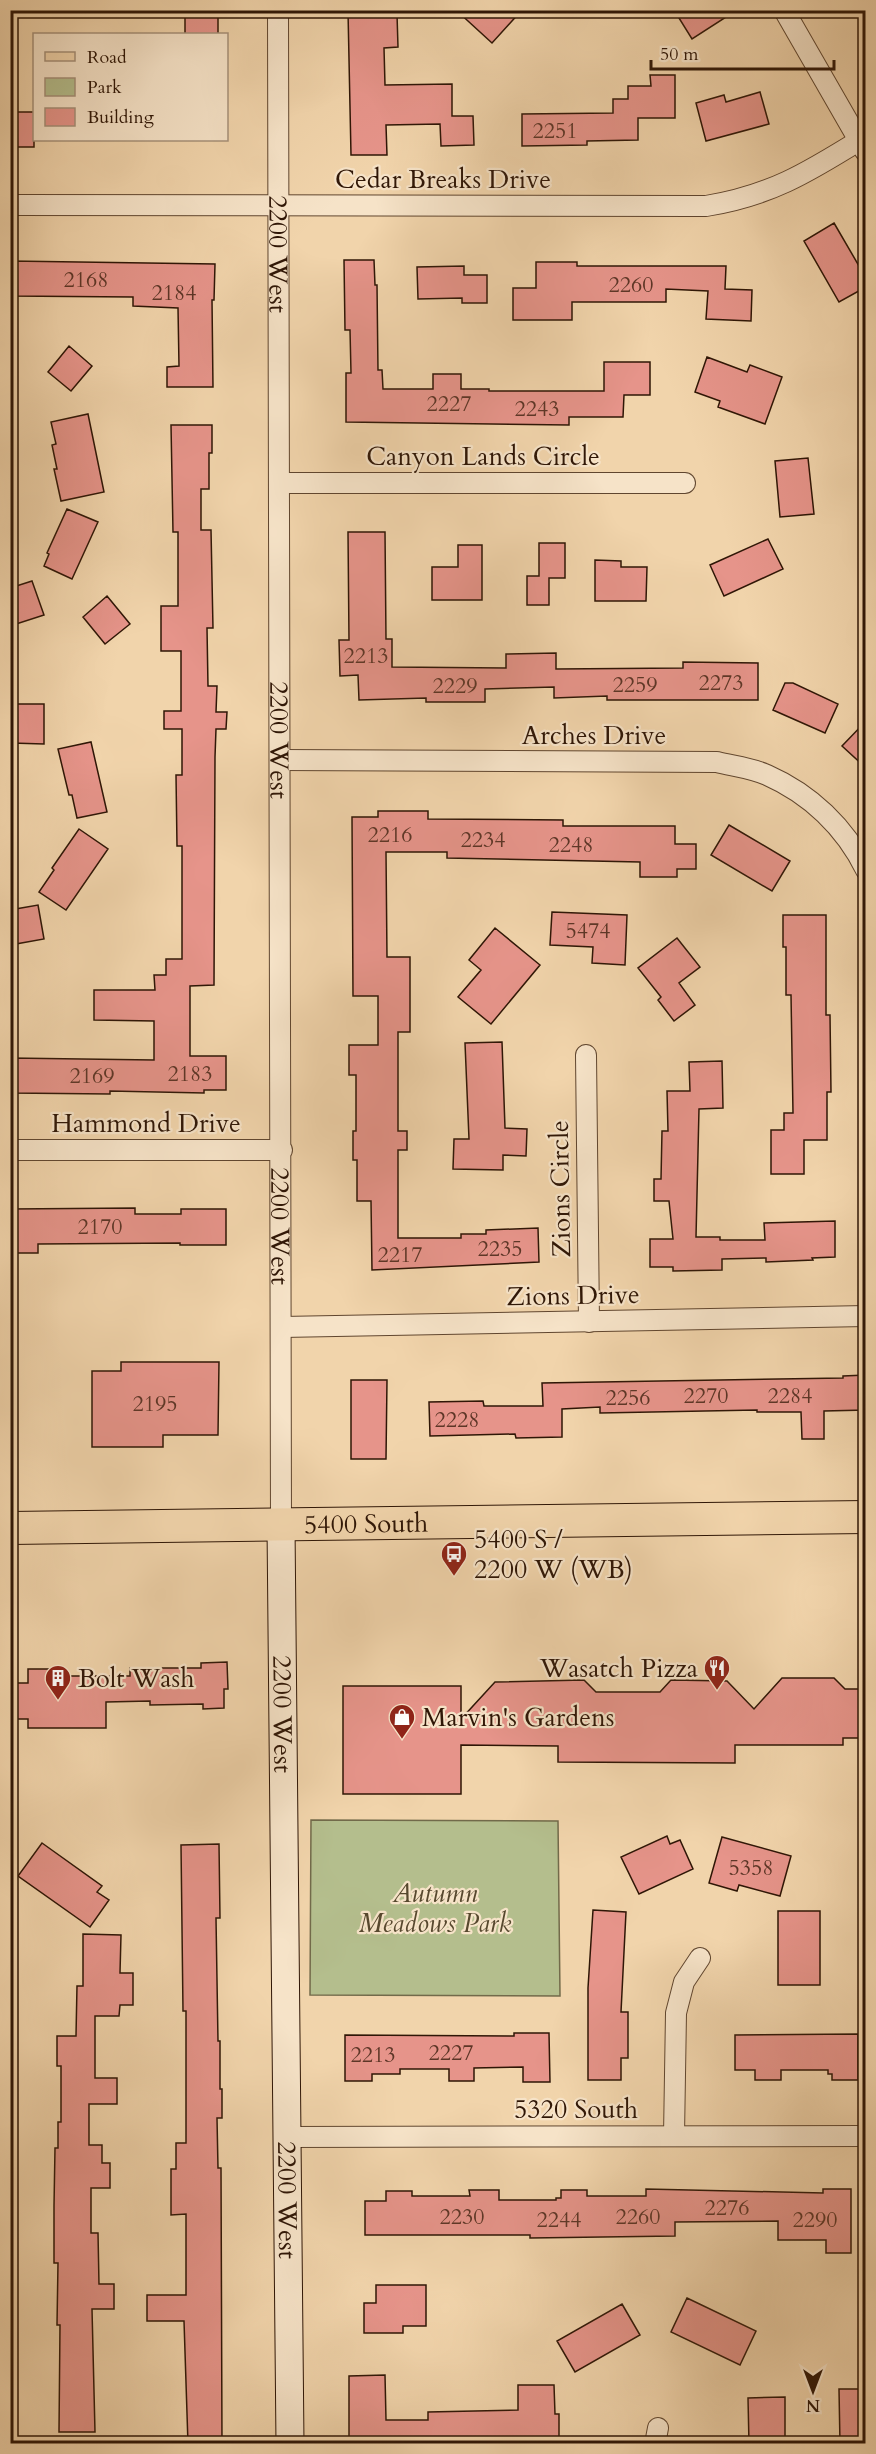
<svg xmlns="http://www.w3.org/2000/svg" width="876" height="2454" viewBox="0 0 876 2454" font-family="Cardo,serif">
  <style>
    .green { fill: #b4be8d; stroke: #726a4a; stroke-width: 1.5 }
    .building { fill: #e6948a; stroke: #2f1606; stroke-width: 1.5 }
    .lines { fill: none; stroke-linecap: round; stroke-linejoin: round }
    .street-casing { stroke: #60462f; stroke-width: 22 }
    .secondary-casing { stroke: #2f1606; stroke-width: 29 }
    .primary-casing { stroke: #2f1606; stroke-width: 34 }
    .street { stroke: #f6e3c8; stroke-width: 20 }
    .secondary { stroke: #f6e3c8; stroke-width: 27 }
    .primary { stroke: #f1d4ab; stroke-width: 32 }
    .labels { text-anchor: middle; stroke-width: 4.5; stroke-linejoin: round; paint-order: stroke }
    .number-label { font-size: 22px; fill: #5d3627 }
    .street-label { font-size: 26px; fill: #2f1606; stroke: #f6e3c8 }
    .poi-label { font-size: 26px; fill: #2f1606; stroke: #f6e3c8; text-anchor: start }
    .park-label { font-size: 26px; font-style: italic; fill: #57482e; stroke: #f6e3c8 }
  </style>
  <rect width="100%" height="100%" fill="#f1d4ab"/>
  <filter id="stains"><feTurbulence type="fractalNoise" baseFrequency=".00333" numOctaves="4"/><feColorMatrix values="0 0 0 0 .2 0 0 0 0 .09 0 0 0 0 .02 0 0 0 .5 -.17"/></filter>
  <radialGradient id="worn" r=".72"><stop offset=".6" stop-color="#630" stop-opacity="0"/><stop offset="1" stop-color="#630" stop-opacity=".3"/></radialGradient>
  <path class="green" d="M311 1820 558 1821 560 1996 310 1995Z"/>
  <path class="building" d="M185 10H218V34H185Z
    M456 10H522L492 43Z
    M674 10H737L692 39Z
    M348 11H384V14H397L398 47 384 48 385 85 452 84V116H473L474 145 441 146 440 124 386 125 387 155H351Z
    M650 75H675V118H638V140L587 141V145L522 146V114L613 113V99H628V86H651Z
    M760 92 769 124 706 141 696 103 724 95 726 102Z
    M10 112H34V147H10Z
    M834 223 866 278V287L839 302 804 241Z
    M344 260H374L375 285H377L378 370H382L383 389H433V374H461V389H489V391H604V362H650V395H624L623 417H569V425L346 422V373H351L350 330H345Z
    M10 261 215 264 214 300H212L213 387H167V367L179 366 178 308 133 306V297L10 296Z
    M536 262H577V266H726L725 289 752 290 751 321 706 319 708 291 666 289V302H572V320H513V288H536Z
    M464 266V275H487V303H462V298L418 299 417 267Z
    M69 346 92 366 71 391 48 372Z
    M707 357 747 372 750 365 782 377 765 424 718 407 720 401 695 392Z
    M88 414 104 492 61 501 54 469H57L52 445 56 444 51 422Z
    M171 425H212V453H209V489H201V530H211L213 628H207L208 686H217L216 712H227L226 729H216L215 757 214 985 190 986V1056H226V1090H204V1093L110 1091V1094L10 1093V1058L154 1060V1021L94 1020V990H155L154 975H166V959H182V846H177L176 775H182V729H164V711H181V651H161V606H178V532H173Z
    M808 458 814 514 780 517 775 461Z
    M67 509 98 522 72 579 44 566 49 554 47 553Z
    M348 532H385L386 639H392V667L506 668V654L556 653V669L683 668V662L758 663V700H607V696L554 698V687L485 689V702H426V698L359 700 358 675 340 676 339 640H349Z
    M768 539 783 569 724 596 710 565Z
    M539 543H565V578H549V605H527V576H539Z
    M458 545H482V600H432V567H458Z
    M595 560 621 561V567H647L646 601H595Z
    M32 581 44 615 10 626V588Z
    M107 596 130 624 105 644 83 617Z
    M785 683H793L838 704 825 733 773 710Z
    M10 704H44V744L11 743Z
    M866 721V768L842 746Z
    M91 742 107 812 77 818 72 795H69L58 749Z
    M378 811H428V819L563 820V826H675V844H696V869H677V877H640V862L447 858V852H386L387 957H410V1032H398V1131H407V1150H398V1238H461V1234H486V1230L538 1228 539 1262 372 1270 371 1201H357V1160H353V1131H356V1075H349V1045H378V996H353L352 817H378Z
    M729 825 790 861 772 891 711 855Z
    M79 829 108 849 66 910 39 892 54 870 52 868Z
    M38 905 44 939 10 945V910Z
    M552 912 627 915 625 965 592 963 593 947 550 945Z
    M783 915H826V1015H830L831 1092H827V1140H804V1174H771V1130H784V1113H793L791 995H786V947H783Z
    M495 928 540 965 491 1024 458 997 481 970 469 960Z
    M677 938 700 967 679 983 695 1005 674 1021 658 1000 661 997 638 968Z
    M502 1042 505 1128 527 1129 526 1156 503 1155V1170L453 1169 454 1139H469L465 1043Z
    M722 1061 723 1108 699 1109 696 1237H720V1240H765L764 1223 835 1221V1257L812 1258 813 1260 766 1262V1258L722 1259V1270L673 1271V1267H650V1239H673L669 1201H654V1179H661L662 1131H668L667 1091H690L689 1062Z
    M135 1208V1214H181V1209H226V1245H180V1243L38 1244V1253H16V1242H10V1209Z
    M121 1362H219L218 1435H163V1447H92V1371H121Z
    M866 1375V1410L824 1411V1439H802L801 1412H757V1410L600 1413V1407L562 1409V1437L516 1438 515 1434 430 1436 429 1402 483 1401 484 1406H543L542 1383 843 1378V1376Z
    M351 1380H387L386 1459H351Z
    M227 1662 228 1689H224V1708L203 1709V1704L150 1705V1701L106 1702V1728H28V1719H10V1683H28V1669H51V1676H130V1668H201V1663Z
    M782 1678H834L845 1689H866V1738H843V1745H735V1763L558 1762V1746L461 1745V1794H343V1686H461V1719L495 1682 584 1680 596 1692H660L671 1680 727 1681 754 1709Z
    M667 1836 670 1844 680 1840 693 1869 639 1894 621 1857Z
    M722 1837 791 1856 780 1896 739 1885 737 1891 709 1883Z
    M42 1843 102 1886 97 1892 109 1900 90 1927 18 1876Z
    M219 1844 220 1918H216L218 2041H220V2089H222V2118H217L218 2168H221L222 2444H188L184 2321H147V2295H186V2214L171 2215V2169H176V2143H186V2011H183L181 1845Z
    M593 1910 626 1912 621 2012H628V2058H621V2080H588V1988Z
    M778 1911H820V1985H778Z
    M83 1934 121 1935 120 1973H133V2005H120L119 2016H95V2078H117V2104H89V2145H102V2163H110V2188H91V2233H98L99 2284H114V2309H92L95 2432H59L60 2325H57L58 2263H54V2206L55 2148H58V2122H61V2066H57V2036H76L77 1986H83Z
    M514 2033H549L550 2082H523V2067L474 2068V2081H449V2069H400V2074H372V2081H345V2035L514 2036Z
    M858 2034V2080H832V2074H828V2070H781V2080H755V2070H735V2035Z
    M646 2189 823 2193V2189H851V2253H826V2240H778V2221L675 2222V2236L530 2238V2235H365V2201H386V2191H412V2196H470L469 2190H499V2200H556V2198H561V2190H587V2196H646Z
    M376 2285H426V2326H403V2333H364V2303H376Z
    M687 2298 756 2331 740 2365 671 2332Z
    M622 2304 640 2335 575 2372 557 2341Z
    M385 2375 386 2420H428V2412L518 2410V2385H554L555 2414H559V2444H349V2376Z
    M839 2389H866V2444H840Z
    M785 2397V2444H749L748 2398Z"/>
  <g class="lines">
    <g class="street-casing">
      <g id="street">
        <path id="s1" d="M278 10 281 1526"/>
        <path d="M784 10 865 151"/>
        <path d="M10 205 706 206C769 196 807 173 860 140"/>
        <path d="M280 483H685"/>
        <path d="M280 760 717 762C733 766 752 768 767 775 810 794 845 827 866 870"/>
        <path d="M586 1055 589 1322"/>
        <path d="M10 1150H282"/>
        <path d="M282 1327 866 1316"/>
        <path d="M674 2136 676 2013 684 1982 700 1958"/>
        <path d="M286 2137 866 2136"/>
        <path d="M655 2444 658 2428"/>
      </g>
    </g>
    <g class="secondary-casing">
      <g id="secondary">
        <path id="s2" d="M281 1526 290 2444"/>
      </g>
    </g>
    <g class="primary-casing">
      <g id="primary">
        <path id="s3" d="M10 1528 866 1517"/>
      </g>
    </g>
    <use href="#street" class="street"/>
    <use href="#secondary" class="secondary"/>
    <use href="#primary" class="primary"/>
  </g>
  <defs>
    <g id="bus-pin" transform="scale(1.35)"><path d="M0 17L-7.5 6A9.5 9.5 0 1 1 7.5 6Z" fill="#8f2418" stroke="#f6e3c8"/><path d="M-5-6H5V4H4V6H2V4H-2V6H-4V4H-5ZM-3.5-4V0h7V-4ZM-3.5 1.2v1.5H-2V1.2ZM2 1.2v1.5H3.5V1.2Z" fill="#fff"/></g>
    <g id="restaurant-pin" transform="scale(1.35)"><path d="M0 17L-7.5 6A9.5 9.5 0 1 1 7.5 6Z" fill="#8f2418" stroke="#f6e3c8"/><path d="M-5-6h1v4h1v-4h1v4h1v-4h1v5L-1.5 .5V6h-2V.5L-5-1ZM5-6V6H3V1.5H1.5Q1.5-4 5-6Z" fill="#fff"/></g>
    <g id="building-pin" transform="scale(1.35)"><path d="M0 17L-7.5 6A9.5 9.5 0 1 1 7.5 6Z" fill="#8f2418" stroke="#f6e3c8"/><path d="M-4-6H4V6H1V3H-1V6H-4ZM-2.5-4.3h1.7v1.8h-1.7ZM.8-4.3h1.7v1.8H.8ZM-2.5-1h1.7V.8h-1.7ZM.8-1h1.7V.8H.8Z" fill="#fff"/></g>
    <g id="shop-pin" transform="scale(1.35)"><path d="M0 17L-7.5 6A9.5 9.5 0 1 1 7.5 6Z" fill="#8f2418" stroke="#f6e3c8"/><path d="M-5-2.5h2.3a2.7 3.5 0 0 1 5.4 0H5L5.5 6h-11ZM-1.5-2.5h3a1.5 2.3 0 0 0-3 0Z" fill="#fff"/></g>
  </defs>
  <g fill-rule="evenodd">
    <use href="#bus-pin" x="454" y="1554"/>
    <use href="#restaurant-pin" x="717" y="1668"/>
    <use href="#building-pin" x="58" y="1678"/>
    <use href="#shop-pin" x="402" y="1717"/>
  </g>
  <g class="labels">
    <g class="number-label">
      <text x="555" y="138">2251</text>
      <text x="86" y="287">2168</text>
      <text x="631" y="292">2260</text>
      <text x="174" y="300">2184</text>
      <text x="449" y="411">2227</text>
      <text x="537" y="416">2243</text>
      <text x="366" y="663">2213</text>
      <text x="721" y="690">2273</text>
      <text x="635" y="692">2259</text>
      <text x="455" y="693">2229</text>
      <text x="390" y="842">2216</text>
      <text x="483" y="847">2234</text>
      <text x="571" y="852">2248</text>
      <text x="588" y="938">5474</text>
      <text x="190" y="1081">2183</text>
      <text x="92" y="1083">2169</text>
      <text x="100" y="1234">2170</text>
      <text x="500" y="1256">2235</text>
      <text x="400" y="1262">2217</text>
      <text x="706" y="1403">2270</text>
      <text x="790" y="1403">2284</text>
      <text x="628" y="1405">2256</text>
      <text x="155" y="1411">2195</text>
      <text x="457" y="1427">2228</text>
      <text x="751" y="1875">5358</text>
      <text x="451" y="2060">2227</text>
      <text x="373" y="2062">2213</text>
      <text x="727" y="2215">2276</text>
      <text x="462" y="2224">2230</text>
      <text x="638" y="2224">2260</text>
      <text x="559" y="2227">2244</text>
      <text x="815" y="2227">2290</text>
    </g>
    <g class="street-label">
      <text x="443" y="188">Cedar Breaks Drive</text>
      <text dy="9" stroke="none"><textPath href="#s1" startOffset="244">2200 West</textPath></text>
      <text x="483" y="465">Canyon Lands Circle</text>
      <text x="594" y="744">Arches Drive</text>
      <text dy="9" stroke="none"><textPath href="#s1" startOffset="730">2200 West</textPath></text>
      <text x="146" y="1132">Hammond Drive</text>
      <text transform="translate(560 1189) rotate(-91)" y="9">Zions Circle</text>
      <text dy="9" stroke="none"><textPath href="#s1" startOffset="1216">2200 West</textPath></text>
      <text transform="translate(573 1295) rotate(-1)" y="9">Zions Drive</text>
      <text dy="9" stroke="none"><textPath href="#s3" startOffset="356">5400 South</textPath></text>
      <text dy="9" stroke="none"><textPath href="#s2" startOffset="188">2200 West</textPath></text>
      <text x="576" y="2118">5320 South</text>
      <text dy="9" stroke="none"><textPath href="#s2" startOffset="674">2200 West</textPath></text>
    </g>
    <g class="poi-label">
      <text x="474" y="1548">5400 S /<tspan x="474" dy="30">2200 W (WB)</tspan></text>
      <text x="698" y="1677" text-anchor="end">Wasatch Pizza</text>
      <text x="78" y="1687">Bolt Wash</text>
      <text x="422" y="1726">Marvin's Gardens</text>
    </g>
    <g class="park-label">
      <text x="435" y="1902">Autumn<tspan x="435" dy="30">Meadows Park</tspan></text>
    </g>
  </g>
  <rect width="876" height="2454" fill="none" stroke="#f1d4ab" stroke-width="36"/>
  <rect x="12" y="12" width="852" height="2430" fill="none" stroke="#2f1606" stroke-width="3"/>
  <rect x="18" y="18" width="840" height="2418" fill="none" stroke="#2f1606" stroke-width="1.5"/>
  <rect x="33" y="33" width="195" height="108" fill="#f6e3c8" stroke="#a6917a" stroke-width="1.5"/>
  <rect x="45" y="52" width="30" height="9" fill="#f1d4ab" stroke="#a6917a" stroke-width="1.5"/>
  <text x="87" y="63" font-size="18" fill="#2f1606">Road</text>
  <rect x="45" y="78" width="30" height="18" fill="#b4be8d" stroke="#a6917a" stroke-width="1.5"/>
  <text x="87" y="93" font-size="18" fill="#2f1606">Park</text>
  <rect x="45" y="108" width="30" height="18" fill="#e6948a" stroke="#a6917a" stroke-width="1.5"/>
  <text x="87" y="123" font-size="18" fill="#2f1606">Building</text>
  <g transform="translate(813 2391) rotate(180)" stroke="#f6e3c8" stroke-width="4.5" paint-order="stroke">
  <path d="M0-4.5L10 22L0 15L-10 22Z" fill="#2f1606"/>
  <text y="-9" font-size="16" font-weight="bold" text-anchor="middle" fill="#2f1606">N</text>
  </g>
  <path d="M651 60v9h183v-9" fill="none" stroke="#2f1606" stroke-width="3"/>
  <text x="660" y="60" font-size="18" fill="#2f1606" stroke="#f6e3c8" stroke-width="4.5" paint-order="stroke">50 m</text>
  <rect width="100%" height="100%" filter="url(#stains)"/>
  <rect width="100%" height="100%" fill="url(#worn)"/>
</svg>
